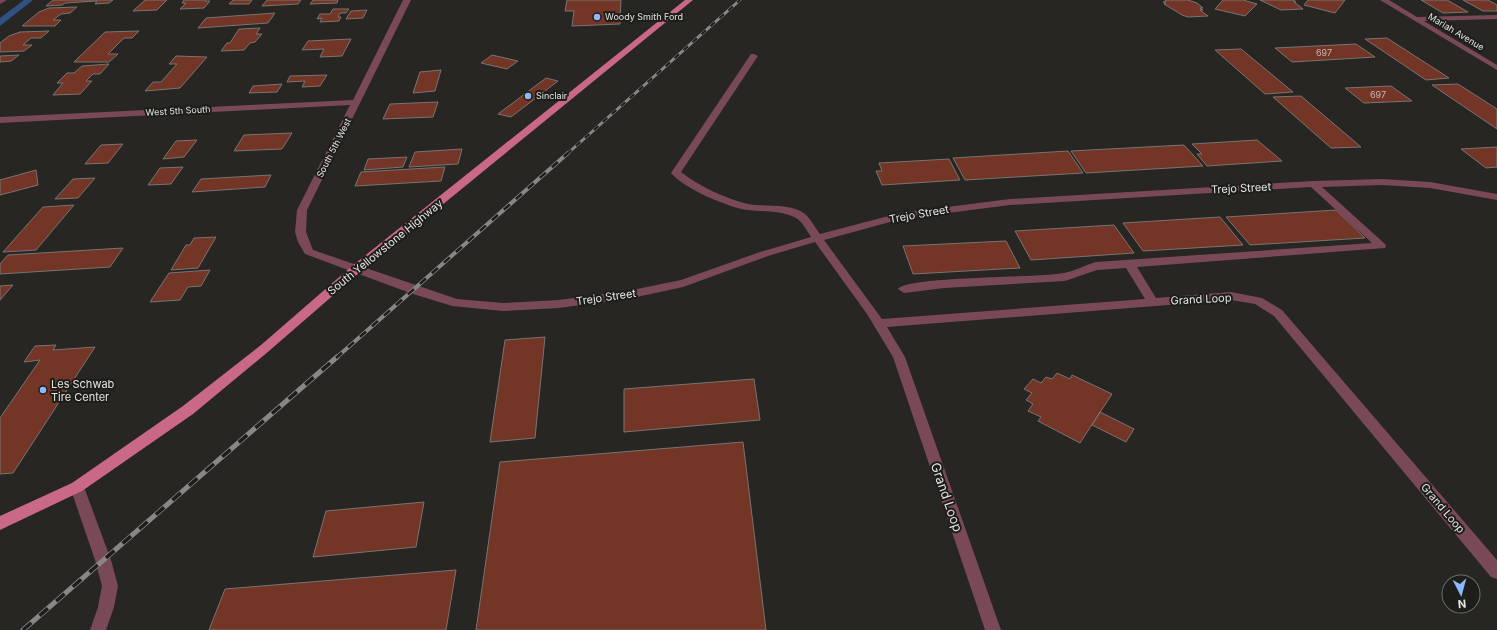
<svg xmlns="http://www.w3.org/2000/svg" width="1497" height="630" viewBox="0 0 1497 630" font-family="Inter,sans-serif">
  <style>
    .water { fill: #305183 }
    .building { fill: #733525; stroke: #797473 }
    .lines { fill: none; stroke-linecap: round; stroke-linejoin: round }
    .minor { fill: #794957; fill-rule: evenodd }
    .major { fill: #ca6887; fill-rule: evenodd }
    .rail-far2-casing { stroke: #888785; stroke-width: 3 }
    .rail-far1-casing { stroke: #888785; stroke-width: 4 }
    .rail-casing { stroke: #888785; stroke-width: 5 }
    .rail-far2 { stroke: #1d1d1a; stroke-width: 2; stroke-dasharray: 6; stroke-linecap: butt }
    .rail-far1 { stroke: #1d1d1a; stroke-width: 2.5; stroke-dasharray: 8; stroke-linecap: butt }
    .rail { stroke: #1d1d1a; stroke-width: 3.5; stroke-dasharray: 11; stroke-linecap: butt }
    .poi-dot { fill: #8bb9fc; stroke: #1d1d1a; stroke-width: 1.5 }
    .labels { text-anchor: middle; stroke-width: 4; stroke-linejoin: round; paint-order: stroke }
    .far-poi-label { font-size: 9px; fill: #e4e4e2; stroke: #1d1d1a; text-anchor: start }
    .far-street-label { font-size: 9px; fill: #e4e4e2; stroke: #1d1d1a }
    .number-label { font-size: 9px; fill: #c8b8b3 }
    .street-label { font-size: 11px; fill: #e4e4e2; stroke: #1d1d1a }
    .poi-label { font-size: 11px; fill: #e4e4e2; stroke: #1d1d1a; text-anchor: start }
    .near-street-label { font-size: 13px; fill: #e4e4e2; stroke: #1d1d1a }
  </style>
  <rect width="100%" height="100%" fill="#272623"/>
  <path class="water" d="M24 0H33L0 26V18Z"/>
  <path class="building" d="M53 0H113L109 3 95 4 97 1 65 3 62 5 46 6Z
    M145 0H167L157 10 133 11Z
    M184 0H206L205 1H210L204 8 180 9 186 3H182Z
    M233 0H252L249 4H229Z
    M267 0H301L298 4 262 6Z
    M313 0H338L337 3 310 4Z
    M567 0H621L620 24 572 26 574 11H565Z
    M1165 0H1188L1197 3 1203 8H1200L1203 10H1200L1208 16 1188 17 1182 15 1164 4H1166L1163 2H1166Z
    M1223 0H1243L1257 4 1245 16 1215 9Z
    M1260 0H1295H1293L1296 2H1294L1303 9 1281 10Z
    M1308 0H1345L1335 13 1304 5Z
    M1421 0H1447L1468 12 1443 13Z
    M1463 0H1488L1497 5V11H1483Z
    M77 7 70 13 61 14 53 20H61L55 26H22L39 12 49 8Z
    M333 9H349L346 13H340L338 17H341L339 21 320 22 322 18 317 19 320 14H330Z
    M367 10 363 18 346 19 351 11Z
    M275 13 268 23 198 28 206 18Z
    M260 28 256 34H262L255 42 250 43 244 50 221 51 227 43H230L239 29Z
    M49 31 41 38H31L23 45H32L24 51 0 52V43L9 36 20 32Z
    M139 31 132 38H124L108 54H118L109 62H74L105 32Z
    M1387 38 1449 78 1426 80 1365 39Z
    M351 39 342 56 320 57 324 49 302 50 308 41Z
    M1356 44 1375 57 1292 62 1275 48Z
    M1241 49 1293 92 1265 94 1215 50Z
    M19 55 11 61 0 62V56Z
    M492 55 518 61 507 69 481 63Z
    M176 56 207 57 180 88 145 91 153 82H161L177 64H169Z
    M109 64 100 74H93L86 81H92L80 94 53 95 63 83H57L67 73H74L82 66Z
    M441 70 435 91 413 93 420 72Z
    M327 75 320 86 302 87 305 81 287 82 290 76Z
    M546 78 558 81 511 117 498 114Z
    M282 84 277 92 249 93 253 86Z
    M1458 84 1497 109V129L1432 85Z
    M1391 86 1412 101 1364 103 1345 88Z
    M1301 96 1361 147 1331 148 1273 97Z
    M438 102 433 117 383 119 390 104Z
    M292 133 282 149 234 151 244 135Z
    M197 140 184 157 163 159 176 141Z
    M1257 140 1282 161 1207 166 1197 154H1202L1192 144Z
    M123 144 108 163 85 164 101 145Z
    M1184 145 1203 166 1086 173 1071 151Z
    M1497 147V167L1486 168 1461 149Z
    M462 149 458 164 409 167 415 152Z
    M1068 151 1083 173 965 180 953 158Z
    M407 157 403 167 364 170 368 159Z
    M949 159 960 180 882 185 876 171H882L879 163Z
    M183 167 171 184 148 185 160 168Z
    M445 167 441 181 355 186 361 172Z
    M36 170 38 185 0 195V180Z
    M271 175 265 187 192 192 201 179Z
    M95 178 78 198 55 199 73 179Z
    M74 205 36 250 3 252 43 207Z
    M1336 210 1365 238 1250 245 1226 217Z
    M1220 217 1243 245 1143 251 1123 223Z
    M1114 225 1134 253 1031 260 1015 231Z
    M216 237 198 268 171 270 186 245H190L194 238Z
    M1006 241 1020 268 913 274 903 246Z
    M123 248 110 267 0 274V264L8 255Z
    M210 270 201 286 188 287 180 300 150 302 169 273Z
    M13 285 0 300V286Z
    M545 337 535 438 490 442 505 340Z
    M56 345 53 350 95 347 13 473 0 474V418L40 360 24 362 35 346Z
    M1057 373 1070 379 1072 375 1112 394 1080 443 1038 421 1041 417 1028 411 1033 404 1026 400 1032 393 1024 389 1033 379 1041 383 1046 377 1052 379Z
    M754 379 760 420 624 432V389Z
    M1100 412 1134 429 1126 442 1092 425Z
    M743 442 766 630H476L500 462Z
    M424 502 416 547 313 557 326 511Z
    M456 570 446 630H209L225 589Z"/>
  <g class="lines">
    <path class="minor" d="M0 0H7L0 4Z
      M403 0H411L307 210 306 232 313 250 457 299 503 303 559 300 632 290 681 280 760 252 811 237C807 231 802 221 796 218 780 210 764 212 748 210 729 208 683 188 671 173L751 54H754L758 56 681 172C699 186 726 199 748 204 764 207 792 203 805 214 811 219 815 228 820 234L900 213 1010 199 1313 181 1382 179 1430 182 1497 194V200L1430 188 1382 185 1322 187 1385 244 1386 246 1385 248 1137 267 1156 298 1231 292 1262 298 1282 310 1497 560V579L1491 577 1274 316 1255 304 1231 300 887 327 905 357 1001 630H985L893 357 867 314 815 242 768 256 683 287 632 298 559 308 503 311 452 306 410 293 305 254 298 242 295 232 297 210 350 105 0 123V117L353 100ZM1311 187 1372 243 1096 262C1085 265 1075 271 1064 273 1041 278 906 276 898 289L904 293 944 288 1065 281 1097 270 1126 268 1145 299 882 319 824 240 901 219 1010 205Z
      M1380 0H1389L1417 17 1497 15V19L1424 21 1497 65V70Z
      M77 481 82 483 84 487 111 560 118 586 114 607 106 630H90L98 607 102 586 95 560 70 487 72 483Z"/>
    <path class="major" d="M685 0H693L360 272 269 351 193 414 82 491 0 530V516L72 483 183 406 261 345 352 266Z"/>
    <g class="rail-far2-casing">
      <path id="rail-far2" d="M567 154 740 0"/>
    </g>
    <g class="rail-far1-casing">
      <path id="rail-far1" d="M336 358 568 153"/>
    </g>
    <g class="rail-casing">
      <path id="rail" d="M23 630 337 357"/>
    </g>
    <use href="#rail-far2" class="rail-far2"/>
    <use href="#rail-far1" class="rail-far1"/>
    <use href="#rail" class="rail"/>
  </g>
  <g class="poi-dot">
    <circle cx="597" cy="17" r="4"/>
    <circle cx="528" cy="96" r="4"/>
    <circle cx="43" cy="390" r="4"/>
  </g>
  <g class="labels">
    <g class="far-poi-label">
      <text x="605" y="20">Woody Smith Ford</text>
      <text x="536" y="99">Sinclair</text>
    </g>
    <g class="far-street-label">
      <text transform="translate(1456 32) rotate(31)" y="3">Mariah Avenue</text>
      <text transform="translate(178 111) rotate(-3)" y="3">West 5th South</text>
      <text transform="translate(334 148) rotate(-63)" y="3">South 5th West</text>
    </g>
    <g class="number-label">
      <text x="1324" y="56">697</text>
      <text x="1378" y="98">697</text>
    </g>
    <g class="street-label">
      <text transform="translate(1241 188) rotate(-3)" y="4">Trejo Street</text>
      <text transform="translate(919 214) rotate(-10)" y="4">Trejo Street</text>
      <text transform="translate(385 247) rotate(-39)" y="4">South Yellowstone Highway</text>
      <text transform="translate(606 297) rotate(-8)" y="4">Trejo Street</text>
      <text transform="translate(1201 299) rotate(-3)" y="4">Grand Loop</text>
      <text transform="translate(1443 508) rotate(50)" y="4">Grand Loop</text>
    </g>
    <g class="poi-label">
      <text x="51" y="388">Les Schwab<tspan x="51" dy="13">Tire Center</tspan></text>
    </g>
    <g class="near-street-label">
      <text transform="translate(947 497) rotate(71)" y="5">Grand Loop</text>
    </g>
  </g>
  <g transform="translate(1461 594) rotate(174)"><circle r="19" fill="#1d1d1a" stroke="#6d6d6a"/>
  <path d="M0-3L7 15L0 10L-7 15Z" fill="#8bb9fc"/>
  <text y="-6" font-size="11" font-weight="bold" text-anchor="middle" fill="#e4e4e2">N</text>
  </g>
</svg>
